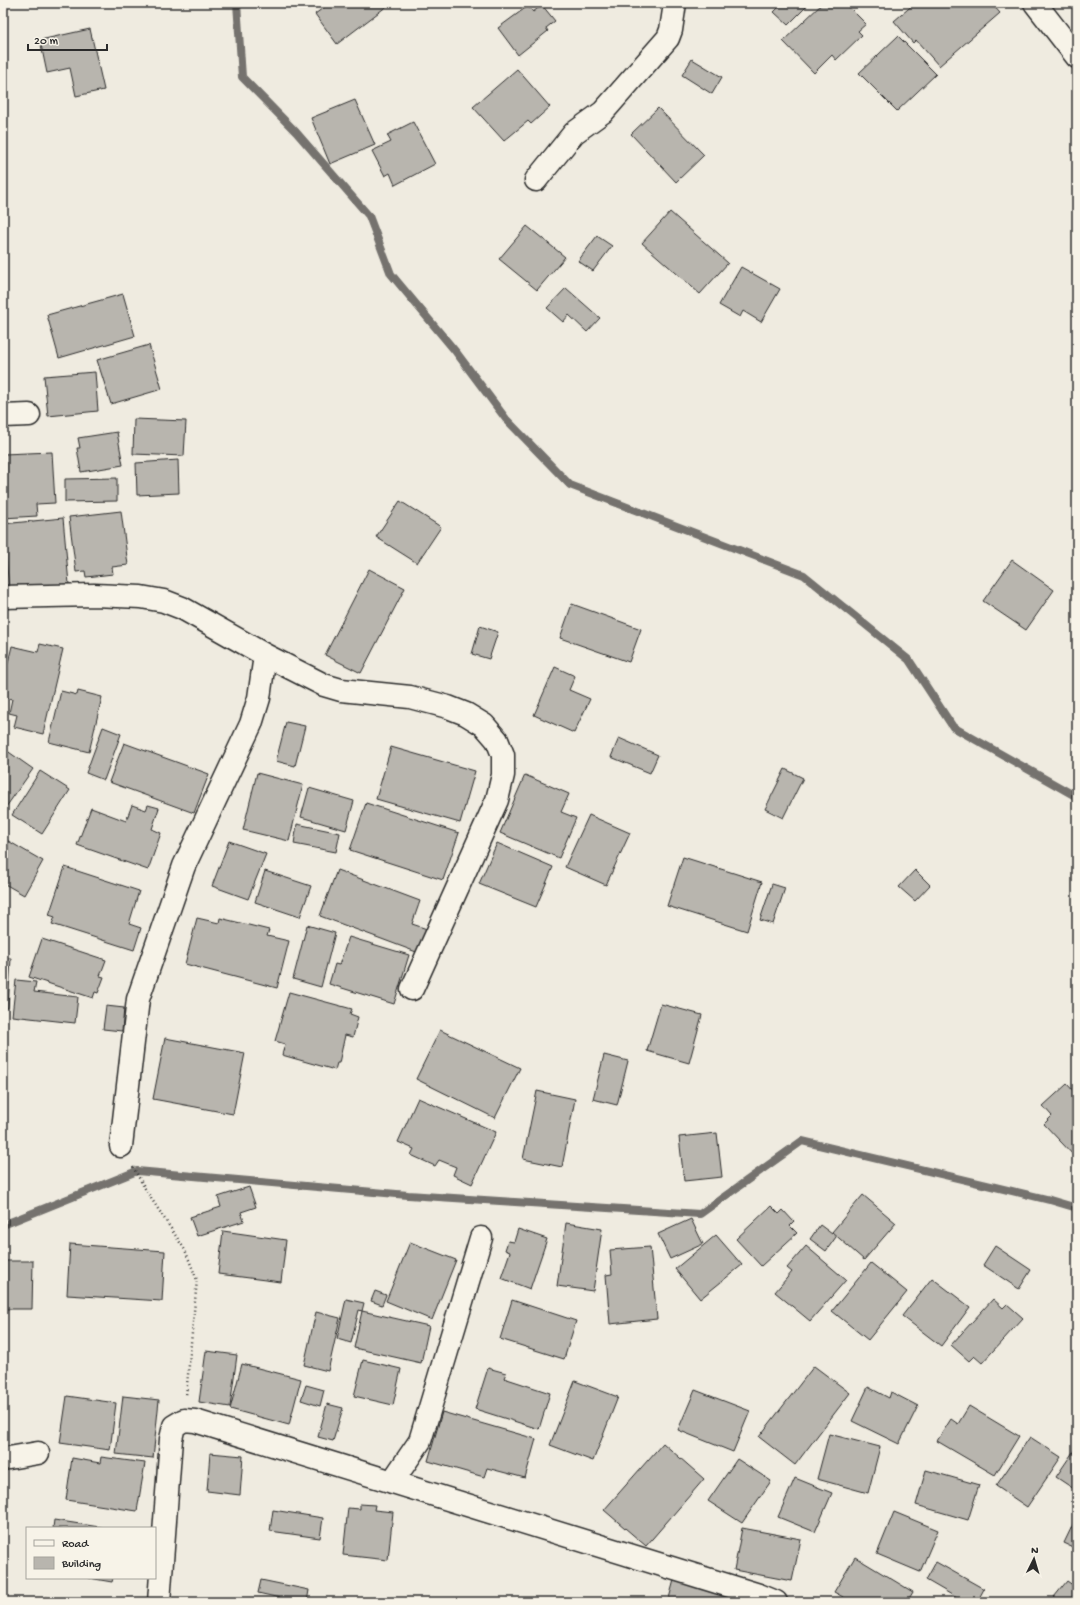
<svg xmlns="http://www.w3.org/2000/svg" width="1080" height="1605" viewBox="0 0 1080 1605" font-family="'Gochi Hand',sans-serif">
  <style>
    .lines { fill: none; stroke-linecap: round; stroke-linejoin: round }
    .stream { stroke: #74726e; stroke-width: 8 }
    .building { fill: #b8b5ae; stroke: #2b2b2b }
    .minor-casing { stroke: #2b2b2b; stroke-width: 25 }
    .path { stroke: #2b2b2b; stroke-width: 2.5; stroke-dasharray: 1 3; stroke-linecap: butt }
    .minor { stroke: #f7f3e8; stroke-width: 22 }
  </style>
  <rect width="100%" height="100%" fill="#efebe0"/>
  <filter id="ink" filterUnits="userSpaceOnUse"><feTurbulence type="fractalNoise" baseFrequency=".025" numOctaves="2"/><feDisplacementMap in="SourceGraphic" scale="8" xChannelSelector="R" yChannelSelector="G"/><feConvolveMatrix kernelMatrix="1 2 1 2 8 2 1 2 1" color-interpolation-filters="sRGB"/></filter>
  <g filter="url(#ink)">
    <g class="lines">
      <path class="stream" d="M237 3 242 77 296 132 369 216 391 274 456 352 506 419 570 485 804 575 909 660 953 727 1077 797
        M3 1225 137 1171 408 1195 700 1214 802 1141 1050 1200 1077 1208"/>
    </g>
    <path class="building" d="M330 3H391L337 44 315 14Z
      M783 3H810L788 25 774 12Z
      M823 3H845L866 24 858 31 862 35 836 60 832 55 814 73 783 41Z
      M915 3H991L1000 13 939 66 916 40 913 43 894 21Z
      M542 5 555 21 546 28 548 31 518 55 498 28 528 6 533 12Z
      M90 29 104 90 76 96 70 68 47 73 40 40Z
      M898 36 936 74 897 111 859 73Z
      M692 59 722 77 712 94 682 75Z
      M517 69 550 107 531 124 528 121 504 141 473 107Z
      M355 100 375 145 330 164 311 118Z
      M658 108 704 155 676 182 631 134Z
      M413 122 435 164 395 185 390 173 385 176 372 151 391 142 387 135Z
      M670 212 728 263 700 294 642 243Z
      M527 226 565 257 537 290 499 259Z
      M597 236 612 246 593 271 578 261Z
      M741 267 780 289 761 322 743 311 740 317 719 305Z
      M566 288 600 318 587 332 569 315 563 322 547 308Z
      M123 294 135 336 59 358 47 315Z
      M149 345 162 389 111 404 97 360Z
      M95 372 98 411 48 416 44 376Z
      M134 419 186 421 184 456 133 454Z
      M117 432 123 465 81 472 77 448H80L78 438Z
      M52 452 55 503 36 504 37 516 3 518V454Z
      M178 460 179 493 137 495 136 463Z
      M117 478V501L65 502V479Z
      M400 501 441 527 417 563 376 537Z
      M121 511 128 565 112 567 113 574 86 577 85 571 76 572 69 517Z
      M63 518 69 584 9 589 3 524Z
      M1012 560 1054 590 1026 630 983 601Z
      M369 569 405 588 361 673 325 655Z
      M572 604 641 629 629 662 560 638Z
      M480 626 498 632 489 659 472 654Z
      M40 644 63 649 43 734 14 727 17 715 9 713 12 699 3 697V683L12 646 38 652Z
      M555 667 575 676 569 690 590 699 574 733 534 715Z
      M61 691 77 695 78 691 102 697 89 752 49 742Z
      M286 722 305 726 295 766 276 761Z
      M103 727 121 734 104 780 86 773Z
      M619 738 658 755 650 773 611 757Z
      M124 743 209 774 194 813 109 782Z
      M391 747 475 771 460 823 376 799Z
      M3 748 33 769 6 807 3 805Z
      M785 769 803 778 783 818 765 809Z
      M40 771 70 790 42 834 12 815Z
      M257 773 303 785 289 841 243 830Z
      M525 775 569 794 561 812 576 818 559 858 500 833Z
      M309 788 354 801 346 830 301 817Z
      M366 803 459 833 443 880 350 850Z
      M132 805 146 810 148 805 159 808 152 829 161 833 148 870 77 845 91 808 126 821Z
      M589 815 630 833 606 885 565 867Z
      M297 824 340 833 336 852 294 844Z
      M3 838 43 861 24 895 3 883Z
      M229 841 266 854 248 899 212 886Z
      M497 843 553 867 536 907 479 884Z
      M683 857 762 882 747 931 667 906Z
      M65 867 139 891 129 924 141 928 134 950 52 924 55 917 49 915Z
      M337 870 420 901 412 924 427 929 419 953 320 916Z
      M915 870 930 885 915 901 899 887Z
      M265 871 311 886 300 917 255 902Z
      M772 884 785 888 773 924 760 920Z
      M197 918 219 923 220 918 269 930 267 936 289 941 277 988 185 964Z
      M307 925 335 933 321 987 293 979Z
      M349 937 409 955 394 1004 329 984 335 964 339 965Z
      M42 939 106 960 100 976 104 977 98 993 95 992 93 998 29 977Z
      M3 958H11L8 1008H3Z
      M16 980 36 982 34 992 78 997 75 1023 12 1016Z
      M289 992 352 1009 350 1014 358 1017 353 1037 345 1035 339 1063H337L335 1070 282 1055 285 1044 275 1041Z
      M661 1004 702 1015 689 1063 647 1051Z
      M106 1006 124 1008 122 1031 103 1029Z
      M440 1030 520 1068 495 1118 416 1079Z
      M165 1038 245 1053 233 1114 153 1099Z
      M604 1055 628 1061 617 1105 593 1099Z
      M1067 1084 1077 1095V1159L1044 1124 1052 1116 1043 1106Z
      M537 1091 575 1099 562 1167 523 1159Z
      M418 1098 496 1132 472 1184 453 1175 456 1167 439 1160 435 1166 411 1155 414 1149 398 1142Z
      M717 1133 722 1177 684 1181 679 1137Z
      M249 1187 256 1207 241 1212 244 1221 197 1236 190 1217 221 1207 218 1197Z
      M863 1195 896 1223 864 1260 832 1232Z
      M771 1206 779 1214 783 1210 794 1222 790 1226 797 1233 761 1266 736 1239Z
      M691 1219 703 1244 670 1259 658 1234Z
      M566 1223 602 1229 593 1291 557 1286Z
      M820 1225 836 1237 826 1251 810 1239Z
      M518 1229 547 1239 530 1289 501 1278 510 1252 505 1250 508 1241 514 1242Z
      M223 1231 286 1240 281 1282 218 1274Z
      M716 1235 742 1265 700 1299 675 1269Z
      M410 1242 456 1260 432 1320 386 1301Z
      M70 1244 165 1251 162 1301 67 1295Z
      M806 1246 846 1280 810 1321 775 1292 792 1272 787 1268Z
      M995 1246 1031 1270 1019 1289 983 1265Z
      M650 1247 657 1319 610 1324 606 1275 612 1274 610 1250Z
      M3 1261H33L32 1309H3Z
      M871 1263 907 1292 868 1340 832 1311Z
      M932 1278 970 1307 941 1346 902 1316Z
      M375 1291 386 1295 382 1305 371 1301Z
      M346 1299 364 1303 362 1311 359 1310 351 1343 337 1339Z
      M993 1299 1003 1308 1007 1304 1023 1318 982 1363 974 1356 969 1361 951 1345Z
      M512 1300 576 1321 564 1359 500 1339Z
      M362 1311 429 1326 421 1363 354 1348Z
      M316 1312 340 1318 328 1371 304 1365Z
      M206 1351 237 1355 230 1407 199 1402Z
      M363 1360 401 1369 393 1405 354 1396Z
      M242 1364 301 1379 289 1425 230 1409Z
      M814 1366 850 1393 795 1465 759 1437Z
      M488 1368 506 1373 504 1378 550 1393 539 1429 475 1409Z
      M575 1381 618 1397 593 1461 550 1445Z
      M306 1385 324 1390 320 1406 301 1400Z
      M868 1387 889 1398 891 1392 918 1406 899 1444 852 1421Z
      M695 1390 750 1411 733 1452 678 1430Z
      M67 1396 116 1403 110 1450 60 1443Z
      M123 1396 159 1400 153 1458 116 1454Z
      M327 1404 343 1408 333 1441 318 1437Z
      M969 1406 1019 1436 995 1475 937 1441 951 1419 958 1424Z
      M442 1412 536 1439 525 1478 487 1468 484 1477 428 1461Z
      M829 1434 880 1447 868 1493 817 1479Z
      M1030 1437 1061 1457 1027 1507 996 1486Z
      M663 1443 704 1479 646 1546 604 1510Z
      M1077 1446V1491L1056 1477Z
      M210 1453 243 1456 240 1495 207 1491Z
      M101 1457 145 1463 137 1511 66 1500 72 1458 100 1463Z
      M737 1459 771 1481 742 1523 708 1501Z
      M926 1470 979 1485 968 1520 916 1505Z
      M795 1478 832 1493 815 1532 778 1517Z
      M360 1504 375 1505 374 1510 393 1512 388 1560 343 1555 348 1508 360 1509Z
      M273 1510 323 1518 320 1538 270 1531Z
      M894 1512 938 1530 920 1572 877 1554Z
      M1077 1516V1549L1064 1543Z
      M54 1520 106 1528H53Z
      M742 1528 801 1539 792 1581 734 1570Z
      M855 1557 913 1592 907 1602H852L834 1592Z
      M936 1562 984 1589 977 1602H964L926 1580Z
      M89 1578H113L112 1582Z
      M261 1580 309 1590 307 1602H298L258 1593Z
      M674 1580 728 1597 726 1602H668Z
      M1067 1581 1074 1586 1077 1582V1602H1050Z
      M45 1597 86 1602H44Z
      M179 1600 200 1602H179Z"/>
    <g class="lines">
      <g class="minor-casing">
        <path id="minor" d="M1035 3 1077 57
          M536 180 574 133 603 112 668 38 671 30 675 3
          M3 416 29 415
          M3 597 94 595 141 597 164 601 182 608 265 655 324 685 341 690 410 697 448 707 466 714 484 725 497 740 503 755V775L497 800 412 989
          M121 1146 138 999 184 866 251 724 259 698 265 655
          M3 1459 38 1453
          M392 1482 420 1441 481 1238
          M159 1602 171 1439 174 1426 184 1420 195 1421 759 1595 776 1602"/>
      </g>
      <path class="path" d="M133 1167 147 1192 185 1250 197 1280 186 1396"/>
      <use href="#minor" class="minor"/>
    </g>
  </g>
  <rect width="1080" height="1605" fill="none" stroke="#f7f3e8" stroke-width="16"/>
  <rect x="8" y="8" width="1064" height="1589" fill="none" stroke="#2b2b2b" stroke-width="1.5" filter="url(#ink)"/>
  <rect x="26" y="1527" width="130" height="52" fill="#f7f3e8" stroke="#a5a39c"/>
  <rect x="34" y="1540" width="20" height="6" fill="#f7f3e8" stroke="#a5a39c"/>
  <text x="62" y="1547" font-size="12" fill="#2b2b2b">Road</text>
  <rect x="34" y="1557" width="20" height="12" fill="#b8b5ae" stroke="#a5a39c"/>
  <text x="62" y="1567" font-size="12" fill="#2b2b2b">Building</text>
  <g transform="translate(1034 1559) rotate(5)" stroke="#f7f3e8" stroke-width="3" paint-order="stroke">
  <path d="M0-3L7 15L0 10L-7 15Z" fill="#2b2b2b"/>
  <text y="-6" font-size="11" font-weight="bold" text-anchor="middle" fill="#2b2b2b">N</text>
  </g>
  <path d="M28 44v6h79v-6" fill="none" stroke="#2b2b2b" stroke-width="2"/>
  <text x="34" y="44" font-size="12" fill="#2b2b2b" stroke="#f7f3e8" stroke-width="3" paint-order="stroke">20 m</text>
</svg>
